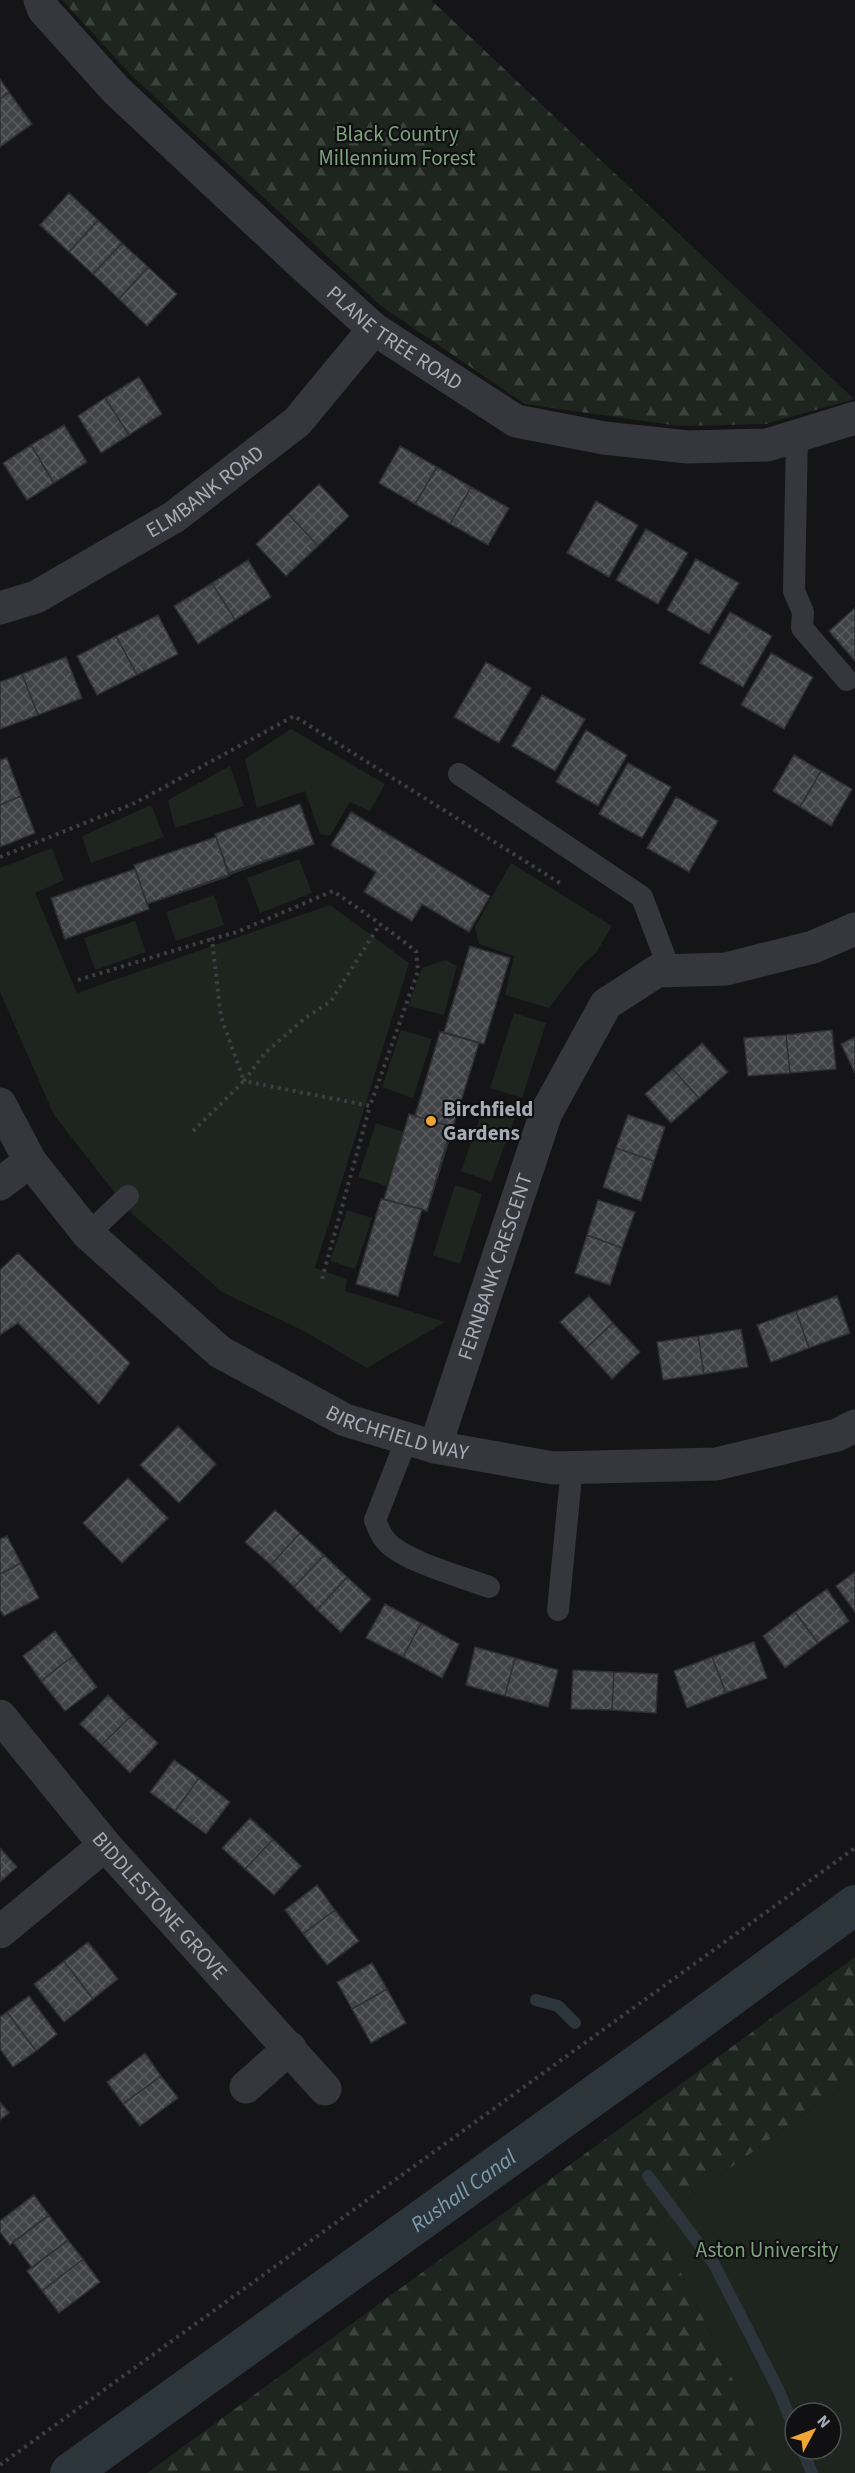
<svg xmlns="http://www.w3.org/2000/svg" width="855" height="2473" viewBox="0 0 855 2473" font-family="'Source Sans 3',sans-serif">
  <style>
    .green { fill: #1d251e; fill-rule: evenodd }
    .forest { fill: url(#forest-firs) }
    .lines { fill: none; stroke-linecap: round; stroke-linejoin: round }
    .stream { stroke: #2b353b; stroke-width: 12 }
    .canal { stroke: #2b353b; stroke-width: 40 }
    .building { fill: url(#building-cross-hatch); stroke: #2f2f33; stroke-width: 1.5 }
    .path { stroke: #3c3e43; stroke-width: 4; stroke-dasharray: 3 4.5; stroke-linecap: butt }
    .service { stroke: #36373c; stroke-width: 22 }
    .minor { stroke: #36373c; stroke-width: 33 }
    .tertiary { stroke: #36373c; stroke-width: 33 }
    .poi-dot { fill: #f1a633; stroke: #101012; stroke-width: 2 }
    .labels { text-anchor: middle; stroke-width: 4.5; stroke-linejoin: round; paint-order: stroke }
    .park-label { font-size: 21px; fill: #7ea27e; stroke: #101012 }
    .street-label { font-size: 21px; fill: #a7adb7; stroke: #101012 }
    .poi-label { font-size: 21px; font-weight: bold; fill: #a7adb7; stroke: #101012; text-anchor: start }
    .water-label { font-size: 22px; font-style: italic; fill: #7e9db2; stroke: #101012 }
  </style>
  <defs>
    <pattern id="forest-firs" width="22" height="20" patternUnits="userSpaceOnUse" patternTransform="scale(1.5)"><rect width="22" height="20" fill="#1d251e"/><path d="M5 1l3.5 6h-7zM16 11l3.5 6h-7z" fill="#3b423c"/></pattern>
    <pattern id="building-cross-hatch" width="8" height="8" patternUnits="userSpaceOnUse" patternTransform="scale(1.5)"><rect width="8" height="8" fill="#414347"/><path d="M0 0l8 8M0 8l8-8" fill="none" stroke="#5a5b5f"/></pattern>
  </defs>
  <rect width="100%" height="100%" fill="#151517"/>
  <path class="green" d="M291 729 385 784 370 811 350 802 330 836 320 834 305 791 257 808 245 759Z
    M230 766 244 806 175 828 168 800Z
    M151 805 164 837 91 863 82 836Z
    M52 848 64 880 35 893 77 993 330 905 409 963 315 1268 347 1279 345 1291 445 1322 367 1368 302 1330 222 1292 129 1211 54 1115 0 992V868Z
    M299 859 312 893 260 913 247 878Z
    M511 863 612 926 596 953 581 966 549 1008 505 995 514 956 479 944 475 927Z
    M214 895 224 925 176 941 166 912Z
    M135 921 146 952 95 970 84 938Z
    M445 960 457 966 444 1015 408 1006 422 968Z
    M514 1013 546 1023 522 1098 490 1088Z
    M401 1030 432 1039 413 1098 382 1087Z
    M485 1103 516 1114 491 1182 461 1171Z
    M376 1123 404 1132 386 1186 358 1177Z
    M455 1185 482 1194 460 1264 433 1255Z
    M347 1210 372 1218 355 1269 330 1261Z
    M855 2078V2473H778L656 2221ZM795 2413H831V2449H795Z"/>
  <path class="forest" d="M62 0H431L854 399 766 424 679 426 525 404 381 306 132 76Z
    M855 1957V2078L656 2221 778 2473H147Z"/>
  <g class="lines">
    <path class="stream" d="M536 2000 558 2006 575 2023
      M648 2176 714 2264 779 2391 795 2431
      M802 2449 812 2473"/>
    <path class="canal" id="s1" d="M70 2473 688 2028 855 1905"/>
  </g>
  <path class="building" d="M0 79 9 92 0 99Z
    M9 92 32 124 0 147V99Z
    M69 193 98 220 69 252 40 225Z
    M98 220 122 243 93 274 69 252Z
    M122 243 148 267 119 299 93 274Z
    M148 267 177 294 147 326 119 299Z
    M139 377 162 414 129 435 105 398Z
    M105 398 129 435 101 453 78 416Z
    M64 425 87 462 54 483 31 445Z
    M31 445 54 483 27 500 3 463Z
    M400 446 437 467 415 504 379 483Z
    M437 467 471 487 450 524 415 504Z
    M319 484 349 516 318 546 288 514Z
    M471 487 509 508 488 545 450 524Z
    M596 501 638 525 609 577 567 553Z
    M288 514 318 546 286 576 256 544Z
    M646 529 688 553 658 604 616 580Z
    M696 559 739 583 709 634 667 610Z
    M248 560 271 597 235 620 212 583Z
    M212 583 235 620 198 644 174 606Z
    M855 608V661L829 631Z
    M730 612 772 636 743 687 700 663Z
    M158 615 178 654 137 675 116 636Z
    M116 636 137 675 97 695 77 656Z
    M771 653 813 677 784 729 741 705Z
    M66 657 82 698 38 715 22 674Z
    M486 662 531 688 499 743 454 717Z
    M22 674 38 715 0 729V682Z
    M542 695 585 719 555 771 512 746Z
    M586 730 627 755 598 806 556 782Z
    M794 755 821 771 800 807 773 791Z
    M7 758 21 796 0 805V760Z
    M628 763 671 787 642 838 599 814Z
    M821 771 852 789 831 826 800 807Z
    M21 796 35 833 0 847V805Z
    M676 797 718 821 689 872 647 848Z
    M300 804 314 844 147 904 149 909 65 939 51 898 135 869 134 865 216 837 215 834Z
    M300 804 314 844 229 873 215 834Z
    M351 812 490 896 469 932 422 904 412 921 364 892 376 872 331 845Z
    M351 812 490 896 469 932 422 904 412 921 364 892 376 872 331 845Z
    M216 837 229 876 147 904 134 865Z
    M135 869 149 909 65 939 51 898Z
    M470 946 510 958 484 1044 479 1043 427 1211 422 1209 398 1296 356 1284 381 1199H384L409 1114 415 1116 440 1032H444Z
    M470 946 510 958 484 1044 444 1032Z
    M832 1030 836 1069 790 1073 786 1035Z
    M440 1032 479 1043 453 1127 415 1116Z
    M786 1035 790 1073 748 1076 744 1038Z
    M855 1037V1073L841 1044Z
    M702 1043 728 1072 699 1098 673 1069Z
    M673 1069 699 1098 671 1123 645 1094Z
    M409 1114 451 1127 427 1211 384 1199Z
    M628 1115 665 1127 654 1161 616 1148Z
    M616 1148 654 1161 641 1201 603 1187Z
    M381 1199 422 1209 398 1296 356 1284Z
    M598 1200 635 1212 622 1248 587 1235Z
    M587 1235 622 1248 610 1285 575 1273Z
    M18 1253 130 1363 99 1404 18 1323 0 1335V1270Z
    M589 1296 613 1323 585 1349 560 1322Z
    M837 1296 850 1333 809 1348 796 1311Z
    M796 1311 809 1348 771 1362 757 1325Z
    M613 1323 640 1352 612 1379 585 1349Z
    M741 1329 748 1367 704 1374 698 1336Z
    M698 1336 704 1374 663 1380 657 1342Z
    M178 1426 216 1464 179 1503 140 1465Z
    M128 1478 168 1518 122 1563 83 1523Z
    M275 1510 300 1533 271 1565 245 1542Z
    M300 1533 324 1555 294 1587 271 1565Z
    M7 1536 21 1563 0 1574V1539Z
    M324 1555 347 1577 317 1610 294 1587Z
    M21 1563 39 1598 4 1616 0 1610V1574Z
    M855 1572V1612L836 1586Z
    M347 1577 371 1599 341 1632 317 1610Z
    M827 1589 849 1621 818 1643 795 1612Z
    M385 1604 421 1623 403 1657 366 1638Z
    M795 1612 818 1643 785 1668 763 1636Z
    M421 1623 459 1644 442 1678 403 1657Z
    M55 1631 73 1656 41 1681 23 1656Z
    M754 1642 767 1678 726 1693 712 1657Z
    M475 1647 515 1658 505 1696 466 1685Z
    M73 1656 97 1687 65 1711 41 1681Z
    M712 1657 726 1693 687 1708 674 1671Z
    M515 1658 558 1670 548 1707 505 1696Z
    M573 1670 614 1672 612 1710 571 1709Z
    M614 1672 658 1674 656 1713 612 1710Z
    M108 1695 130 1717 102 1745 80 1724Z
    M130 1717 158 1743 130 1773 102 1745Z
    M174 1760 199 1778 175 1811 150 1792Z
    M199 1778 230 1802 206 1834 175 1811Z
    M250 1818 273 1839 245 1869 222 1848Z
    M273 1839 301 1866 274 1895 245 1869Z
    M0 1848 17 1867 0 1882Z
    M317 1885 335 1910 303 1934 285 1910Z
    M335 1910 359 1941 327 1965 303 1934Z
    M88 1942 118 1979 93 1999 64 1961Z
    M64 1961 93 1999 64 2022 34 1984Z
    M372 1963 387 1989 352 2009 337 1982Z
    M387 1989 406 2023 371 2043 352 2009Z
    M29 1996 57 2034 36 2051 7 2012Z
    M7 2012 36 2051 13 2067 0 2049V2017Z
    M145 2053 161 2076 123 2104 107 2082Z
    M161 2076 178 2098 140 2126 123 2104Z
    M0 2102 9 2113 0 2120Z
    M34 2195 49 2215 10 2245 0 2232V2221Z
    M49 2215 68 2240 32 2268 13 2242Z
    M68 2240 83 2259 42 2291 27 2271Z
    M83 2259 100 2282 59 2313 42 2291Z"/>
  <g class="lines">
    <path class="path" d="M0 857 135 803 294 716 563 885
      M78 980 212 939
      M193 1131 244 1081 221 1017 212 939 237 932 333 891C361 910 389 930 416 951L418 971 370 1106 244 1081 265 1053 304 1019 331 1001 380 924
      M322 1279 370 1106
      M0 2465 855 1848"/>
    <path class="service" d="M797 435 794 591 803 612 802 628 847 680
      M459 774 642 897 670 971
      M88 1234 128 1196
      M407 1438 375 1520C378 1528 380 1534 386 1541 403 1561 463 1577 489 1587
      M558 1610 572 1467"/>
    <g class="minor">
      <path id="s2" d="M40 0 44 10 116 90 304 266 374 329 516 421 604 438 688 447 767 445 855 418"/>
      <path id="s3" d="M0 608 36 597 174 517 297 422 374 329"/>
      <path d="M0 1184 30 1161"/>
      <path id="s4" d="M435 1447 546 1113 606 1004 657 971 726 969 813 947 855 929"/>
      <path id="s5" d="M0 1716 105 1845 325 2089"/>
      <path d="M0 1932 105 1845"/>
      <path d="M246 2087 290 2048"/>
    </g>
    <path class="tertiary" id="s6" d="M0 1104 30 1161 88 1234 220 1352 345 1420 435 1447 553 1468 716 1464 837 1435 855 1426"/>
  </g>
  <circle class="poi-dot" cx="431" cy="1121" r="6"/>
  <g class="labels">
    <g class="park-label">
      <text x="397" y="141">Black Country<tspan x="397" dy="24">Millennium Forest</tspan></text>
      <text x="767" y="2257">Aston University</text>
    </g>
    <g class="street-label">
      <text dy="7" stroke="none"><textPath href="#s2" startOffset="492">PLANE TREE ROAD</textPath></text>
      <text dy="7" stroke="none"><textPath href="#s3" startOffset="237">ELMBANK ROAD</textPath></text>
      <text dy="7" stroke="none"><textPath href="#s4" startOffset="190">FERNBANK CRESCENT</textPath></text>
      <text dy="7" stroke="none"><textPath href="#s6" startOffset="531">BIRCHFIELD WAY</textPath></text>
      <text dy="7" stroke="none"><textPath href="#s5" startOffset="248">BIDDLESTONE GROVE</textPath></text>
    </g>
    <g class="poi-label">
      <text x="443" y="1116">Birchfield<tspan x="443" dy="24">Gardens</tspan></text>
    </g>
    <g class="water-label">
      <text dy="8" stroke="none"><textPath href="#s1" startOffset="484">Rushall Canal</textPath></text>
    </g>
  </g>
  <g transform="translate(813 2431) rotate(49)"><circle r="28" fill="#101012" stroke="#4c4f54" stroke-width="1.5"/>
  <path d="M0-4.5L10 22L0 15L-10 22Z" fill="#f1a633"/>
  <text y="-9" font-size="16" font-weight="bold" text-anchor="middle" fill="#a7adb7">N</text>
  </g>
</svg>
